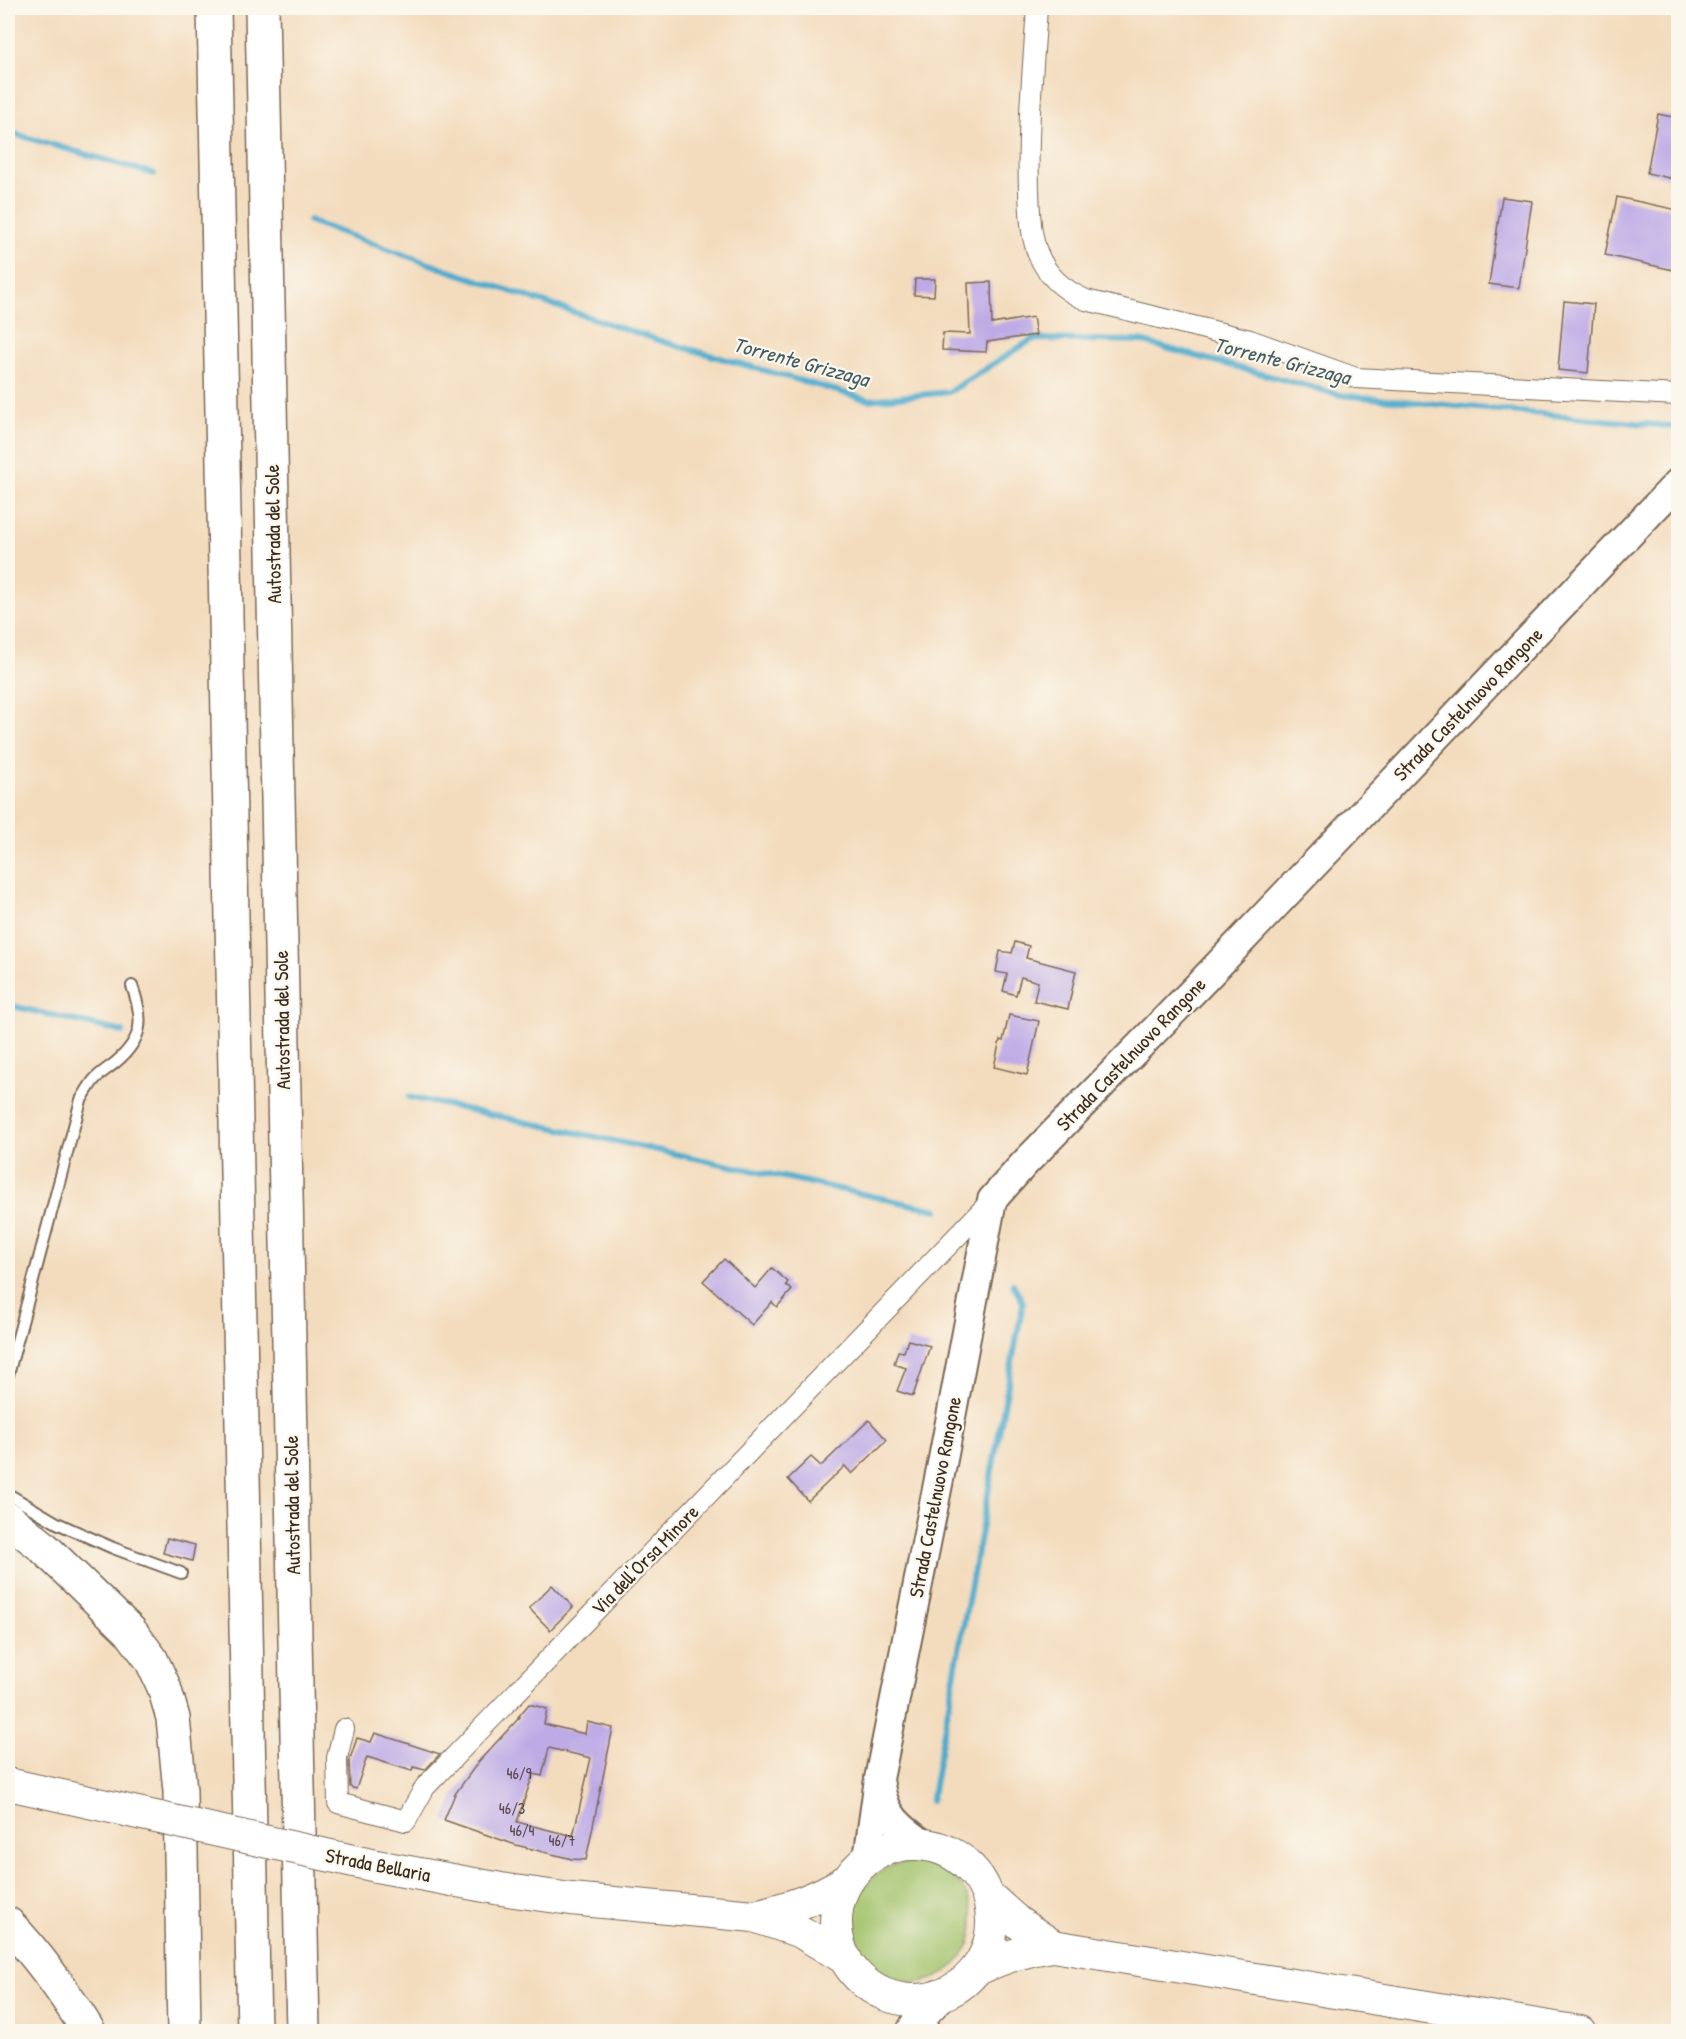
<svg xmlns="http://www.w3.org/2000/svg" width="1686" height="2039" viewBox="0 0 1686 2039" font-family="'Patrick Hand',sans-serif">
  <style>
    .green { fill: #a1c26a; stroke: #6e7644; stroke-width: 1.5 }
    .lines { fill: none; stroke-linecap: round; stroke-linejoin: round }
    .stream { stroke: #4eaacc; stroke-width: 6 }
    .building { fill: #beabe6; fill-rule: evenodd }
    .service-casing { stroke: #7b6856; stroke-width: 14 }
    .minor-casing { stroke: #7b6856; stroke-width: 22 }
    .secondary-casing { stroke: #7b6856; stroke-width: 32 }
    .primary-casing { stroke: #7b6856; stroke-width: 34 }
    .trunk-casing { stroke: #7b6856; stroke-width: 36 }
    .motorway-casing { stroke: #7b6856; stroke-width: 36 }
    .service { stroke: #fff; stroke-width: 10 }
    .minor { stroke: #fff; stroke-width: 20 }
    .secondary { stroke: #fff; stroke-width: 28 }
    .primary { stroke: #fff; stroke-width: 32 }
    .trunk { stroke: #fff; stroke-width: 33 }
    .motorway { stroke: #fff; stroke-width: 33 }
    .primary-bridge-casing { stroke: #7b6856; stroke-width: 34; stroke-linecap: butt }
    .primary-bridge { stroke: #fff; stroke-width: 32 }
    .labels { text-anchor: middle; stroke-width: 4.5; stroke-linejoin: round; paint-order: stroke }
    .number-label { font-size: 16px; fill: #5c4a50 }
    .street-label { font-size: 20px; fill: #3b2a1e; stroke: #fbf7ec }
    .water-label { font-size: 21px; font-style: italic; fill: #435d64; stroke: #fbf7ec }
  </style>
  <rect width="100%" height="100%" fill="#fbf7ec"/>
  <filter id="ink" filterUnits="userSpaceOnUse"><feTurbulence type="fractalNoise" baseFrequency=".0167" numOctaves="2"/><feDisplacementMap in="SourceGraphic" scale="12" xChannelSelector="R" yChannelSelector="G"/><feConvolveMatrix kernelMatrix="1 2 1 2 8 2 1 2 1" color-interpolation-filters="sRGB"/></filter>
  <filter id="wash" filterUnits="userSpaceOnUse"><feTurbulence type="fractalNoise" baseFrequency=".008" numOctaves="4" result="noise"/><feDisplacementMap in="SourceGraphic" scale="24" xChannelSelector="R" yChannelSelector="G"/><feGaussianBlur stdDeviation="1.35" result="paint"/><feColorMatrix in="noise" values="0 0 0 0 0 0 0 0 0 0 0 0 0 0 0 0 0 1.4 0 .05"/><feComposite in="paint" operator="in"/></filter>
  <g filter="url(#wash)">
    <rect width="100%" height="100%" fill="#f3dcbd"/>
    <path class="green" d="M853 1922a60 60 0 1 1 120 0a60 60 0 1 1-120 0Z"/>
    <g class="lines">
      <path class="stream" d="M8 132 154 174
        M309 221 441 268 661 341 869 400 949 392 1033 339 1140 341 1340 395 1678 427
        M8 1005 123 1032
        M409 1097 937 1210
        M931 1801 1023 1303 1013 1284"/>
    </g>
    <g id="blocks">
      <path class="building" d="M1658 114 1678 118V180L1647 173Z
        M1502 197 1532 201 1519 288 1489 284Z
        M1617 197 1678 210V271L1605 255Z
        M915 279H935L934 296 914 295Z
        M991 282 992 324 1033 317 1036 335 987 342 986 352 942 350 943 333 970 334 968 283Z
        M1564 301 1594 304 1588 373 1558 370Z
        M1015 942 1029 946 1026 958 1076 971 1068 1009 1034 1001 1038 982 1021 977 1016 995 1003 991 1007 974 996 972 1000 951 1012 953Z
        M1009 1015 1039 1021 1027 1075 994 1067 1000 1040 1003 1041Z
        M724 1259 755 1288 772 1268 788 1282 786 1285 792 1290 777 1307 772 1302 752 1325 703 1281Z
        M908 1340 930 1346 913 1396 897 1391 906 1368 894 1364 898 1351 904 1352Z
        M869 1420 887 1440 852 1474 845 1466 808 1501 788 1479 811 1457 821 1466Z
        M167 1538 195 1545 192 1561 163 1553Z
        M552 1585 573 1607 550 1630 529 1608Z
        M529 1704 547 1709 544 1724 585 1734 587 1722 613 1728 586 1860 572 1859 516 1845 444 1820 455 1794 479 1761 520 1717H518ZM549 1748 591 1758 573 1836 517 1822 533 1774 542 1776Z
        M375 1733 440 1754 425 1770 413 1767 412 1771 367 1757 356 1789 350 1787 349 1762 357 1738 371 1742Z"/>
    </g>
  </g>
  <g filter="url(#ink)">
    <use href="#blocks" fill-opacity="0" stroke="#7b6856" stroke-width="1.5"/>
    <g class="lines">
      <g class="service-casing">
        <path id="service" d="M8 1375 81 1100C85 1094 89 1086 94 1080 100 1073 109 1068 116 1062 144 1038 144 1019 132 986
          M8 1494 57 1523 113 1548 181 1573"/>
      </g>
      <g class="minor-casing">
        <path id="minor" d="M1037 8C1033 68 1027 130 1029 191 1030 212 1030 234 1038 254 1047 276 1065 291 1086 300L1250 340 1356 378 1678 395
          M344 1729 337 1758 338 1803 406 1821 425 1787 992 1200"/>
      </g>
      <g class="secondary-casing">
        <path id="secondary" d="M880 1785C884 1815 900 1828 925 1845
          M868 1859 879 1779 943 1459 992 1200 1024 1164 1198 986 1678 483"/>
      </g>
      <g class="primary-casing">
        <path id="primary" d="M8 1784 160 1818
          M836 1922a78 78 0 1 1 156 0a78 78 0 1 1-156 0Z
          M376 1866 501 1889 571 1899 754 1916 801 1932 846 1959
          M988 1896 1017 1922 1053 1946
          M754 1916C790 1908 817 1899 849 1879
          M976 1970C1001 1958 1025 1950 1053 1946L1580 2032"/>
      </g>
      <g class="trunk-casing">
        <path id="trunk" d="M8 1519 42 1546 130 1631 151 1659 164 1687 173 1718 180 1791 184 2032
          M8 1924C39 1956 65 1993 89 2032
          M913 2032 926 2009 938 1997"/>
      </g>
      <g class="motorway-casing">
        <path id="motorway" d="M214 8 254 2032
          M262 8 303 2032"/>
      </g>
      <use href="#service" class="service"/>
      <use href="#minor" class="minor"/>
      <use href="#secondary" class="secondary"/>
      <use href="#primary" class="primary"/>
      <use href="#trunk" class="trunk"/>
      <use href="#motorway" class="motorway"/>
      <g class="primary-bridge-casing">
        <path id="primary-bridge" d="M160 1818 376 1866"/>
      </g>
      <use href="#primary-bridge" class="primary-bridge"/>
    </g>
  </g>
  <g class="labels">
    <g class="number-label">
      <text x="519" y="1779">46/9</text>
      <text x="512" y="1814">46/3</text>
      <text x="522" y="1836">46/4</text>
      <text x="562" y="1846">46/7</text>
    </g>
    <g class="street-label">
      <text transform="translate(273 534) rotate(-91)" y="7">Autostrada del Sole</text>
      <text transform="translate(1468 704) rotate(-46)" y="7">Strada Castelnuovo Rangone</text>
      <text transform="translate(282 1020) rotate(-91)" y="7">Autostrada del Sole</text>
      <text transform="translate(1131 1054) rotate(-46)" y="7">Strada Castelnuovo Rangone</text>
      <text transform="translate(935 1497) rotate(-79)" y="7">Strada Castelnuovo Rangone</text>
      <text transform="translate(292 1505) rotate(-91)" y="7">Autostrada del Sole</text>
      <text transform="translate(645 1560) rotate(-46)" y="7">Via dell'Orsa Minore</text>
      <text transform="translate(378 1865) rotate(11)" y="7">Strada Bellaria</text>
    </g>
    <g class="water-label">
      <text transform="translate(1282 361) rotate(14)" y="7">Torrente Grizzaga</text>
      <text transform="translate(801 362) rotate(15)" y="7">Torrente Grizzaga</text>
    </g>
  </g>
  <rect width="1686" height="2039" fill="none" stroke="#fbf7ec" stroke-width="30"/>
</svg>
